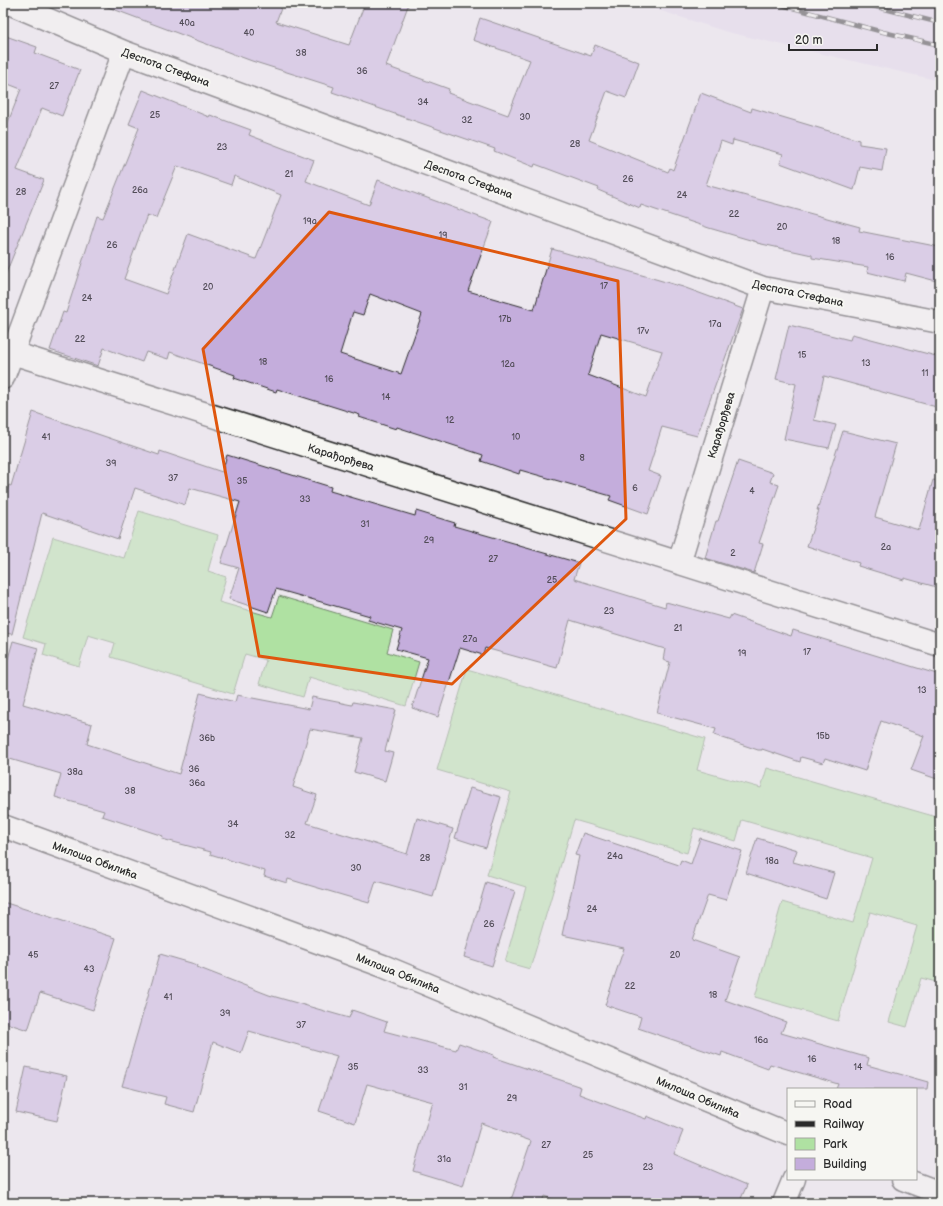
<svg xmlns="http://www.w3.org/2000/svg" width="943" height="1206" viewBox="0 0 943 1206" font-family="'Balsamiq Sans',sans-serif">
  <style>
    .built { fill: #e0d6e9 }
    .green { fill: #afe1a2; stroke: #6d8666 }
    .building { fill: #c4addc; stroke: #2b2b2b; fill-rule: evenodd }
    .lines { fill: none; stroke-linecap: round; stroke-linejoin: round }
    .street-casing { stroke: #2b2b2b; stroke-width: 25 }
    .secondary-casing { stroke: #2b2b2b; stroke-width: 25 }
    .street { stroke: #f6f6f2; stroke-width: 22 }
    .secondary { stroke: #f6f6f2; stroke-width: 22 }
    .rail-casing { stroke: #2b2b2b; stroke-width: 4.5 }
    .rail { stroke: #f6f6f2; stroke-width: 3; stroke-dasharray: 9; stroke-linecap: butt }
    .marked { fill: none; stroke: #df570e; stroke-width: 3; stroke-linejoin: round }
    .labels { text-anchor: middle; stroke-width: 4; stroke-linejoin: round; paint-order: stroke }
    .number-label { font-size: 9px; fill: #514c57 }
    .street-label { font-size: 11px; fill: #2b2b2b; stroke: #f6f6f2 }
  </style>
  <rect width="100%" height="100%" fill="#ece7ee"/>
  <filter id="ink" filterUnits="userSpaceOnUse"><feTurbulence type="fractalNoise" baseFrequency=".025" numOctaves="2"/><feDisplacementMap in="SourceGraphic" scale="8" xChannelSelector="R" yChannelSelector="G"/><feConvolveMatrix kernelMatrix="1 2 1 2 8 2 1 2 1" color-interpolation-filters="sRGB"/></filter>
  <g filter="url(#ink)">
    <path class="built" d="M636 3H940V81L727 32Z"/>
    <path class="green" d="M139 511 218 535 208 571 226 577 219 602 272 617 279 596 393 630 387 652 419 662 406 706 309 677 303 697 259 684 266 660 245 654 233 694 111 657 115 643 88 635 79 666 43 655 46 644 23 637 53 537 124 558Z
      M467 669 705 739 697 770 761 788 767 768 940 818V983L921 978 907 1027 889 1022 917 926 870 912 838 1021 755 997 782 902 853 923 872 858 742 820 736 841 694 828 687 853 574 820 530 969 505 962 526 887 487 875 511 792 437 770Z"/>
    <path class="building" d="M105 3H283L276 22 349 45 365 3H409L386 66 449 89 448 93 508 115 530 60 473 40 480 18 591 56 595 45 639 62 626 98 607 91 589 140 668 172 670 168 673 170 701 93 751 112 752 108 859 140V144L886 148 882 171 860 167 854 190 780 163 783 154 733 140 732 145 721 141 706 185 860 227 859 231 940 247V282L906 273 904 281 867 272 868 267 812 258V255L757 243V242L709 228 641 205 640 208 598 190 599 188 535 164 534 167 494 151 495 149 332 92 334 87 252 61 105 6Z
      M3 35 37 47 35 53 80 70 62 116 42 108 17 170 44 180 4 278 3 135 21 89 3 82Z
      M143 90 209 117 210 115 251 130 249 135 314 160 306 181 369 205 378 180 493 222 468 291 534 310 552 249 683 287 743 309 697 436 662 427 648 471 661 476 648 514 609 500 611 496 520 470 519 474 481 461 483 455 397 427 396 429 359 417 360 415 277 389 276 392 234 378 235 375 170 352 168 359 146 352 142 362 104 348 98 366 50 350 63 312 66 313 97 216 103 218 139 128 129 124ZM177 166 231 185 234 176 281 195 256 259 188 234 166 294 124 279 147 215 156 218ZM370 294 422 314 401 374 340 354 353 312 363 315ZM601 333 662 351 646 397 588 375Z
      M789 325 850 340 852 334 940 357V408L824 376 814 420 836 425 829 448 784 439 796 384 776 379Z
      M33 412 159 455 160 451 222 472 227 455 331 487 330 491 415 516 416 511 455 523 454 526 517 544 516 545 579 563 574 579 665 607 666 602 729 619 731 615 791 636 793 630 940 675V780L911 770 924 736 881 721 865 771 825 758 823 763 801 757 800 762 762 749V750H758L714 735 716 729 657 713 670 662 663 660 665 649 570 620 557 668 485 648 483 655 460 648 438 717 412 708 428 658 396 649 402 630 368 620 370 616 276 589 268 612 229 599 239 568 221 563 240 502 190 488 185 505 135 488 118 539 42 513 12 634 3 633V504L9 485 11 486Z
      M843 431 896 444 875 517 919 530 933 480 940 481V588L904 578V580L858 566 859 563 807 546 819 510H817Z
      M738 461 773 473 770 482 779 485 759 543 763 544 754 573 705 558 716 521H718Z
      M13 641 38 648 23 704 92 724 87 744 179 774 200 693 235 702 237 695 309 709 312 697 352 705 353 702 396 710 385 751 393 753 385 781 354 772 363 738 310 729 293 787 317 795 307 823 407 854 417 818 453 829 433 897 376 881 369 903 288 879 287 883 264 876 265 871 210 854 211 852 162 839 163 836 102 816 104 811 55 797 61 774 3 757V676Z
      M470 788 501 797 486 848 455 838Z
      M583 833 679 865 681 860 691 864 700 838 742 851 726 900 708 895 692 940 740 957 725 1000 786 1022 781 1033 869 1058 867 1065 928 1082 927 1089H836L838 1084 770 1064 768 1069 722 1052 721 1056 638 1028 641 1017 605 1005 624 948 562 935 579 856 575 855Z
      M757 838 797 850 793 862 834 873 826 899 746 873Z
      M486 882 515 891 492 966 464 957Z
      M3 902 116 938 93 1010 40 993 28 1030 3 1022Z
      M160 954 198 965 197 967 269 995 349 1018 352 1010 387 1022 384 1031 456 1050 459 1043 494 1055 493 1057 581 1087 579 1094 646 1119 647 1116 683 1131 674 1154 747 1185 739 1203H563L544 1196 542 1203H510L531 1141 481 1123 463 1186 413 1171 433 1102 367 1084 355 1123 319 1111 337 1056 249 1031 241 1053 213 1042 194 1112 164 1104 166 1097 122 1086Z
      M26 1067 67 1076 57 1121 16 1112Z"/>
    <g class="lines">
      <g class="street-casing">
        <path id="street" d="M9 3 124 52 763 288 940 322
          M3 350 940 645
          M3 378 124 52
          M679 563 763 288
          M784 1203 794 1179"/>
      </g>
      <g class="secondary-casing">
        <path id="secondary" d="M3 826 383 966 788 1134
          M903 1179 940 1193"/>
      </g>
      <use href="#street" class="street"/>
      <use href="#secondary" class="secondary"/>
      <g class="rail-casing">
        <path id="rail" d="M774 3 883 32 940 45
          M861 3 940 23"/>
      </g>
      <use href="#rail" class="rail"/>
    </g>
  </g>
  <path d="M0 0H943V1206H0ZM329 212 618 281 626 519 452 684 259 656 203 349Z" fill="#ece7ee" fill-opacity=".55" fill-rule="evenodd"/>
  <path class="marked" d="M329 212 618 281 626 519 452 684 259 656 203 349Z"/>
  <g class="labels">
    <g class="number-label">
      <text x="187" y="26">40a</text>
      <text x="249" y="36">40</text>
      <text x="301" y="56">38</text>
      <text x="362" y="74">36</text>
      <text x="54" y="89">27</text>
      <text x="423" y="105">34</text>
      <text x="155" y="118">25</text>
      <text x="525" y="120">30</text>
      <text x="467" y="123">32</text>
      <text x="575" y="147">28</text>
      <text x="222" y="150">23</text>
      <text x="289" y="177">21</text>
      <text x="628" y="182">26</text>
      <text x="140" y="193">26a</text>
      <text x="21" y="195">28</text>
      <text x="682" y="198">24</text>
      <text x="734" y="217">22</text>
      <text x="310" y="224">19a</text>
      <text x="782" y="230">20</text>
      <text x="443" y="238">19</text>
      <text x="836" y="244">18</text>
      <text x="112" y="248">26</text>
      <text x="890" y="260">16</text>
      <text x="604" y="289">17</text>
      <text x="208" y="290">20</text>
      <text x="87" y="301">24</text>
      <text x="505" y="322">17b</text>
      <text x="715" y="327">17a</text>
      <text x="643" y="334">17v</text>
      <text x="80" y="342">22</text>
      <text x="802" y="358">15</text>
      <text x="263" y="365">18</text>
      <text x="866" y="366">13</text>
      <text x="508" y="367">12a</text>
      <text x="925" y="376">11</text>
      <text x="329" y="382">16</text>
      <text x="386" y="400">14</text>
      <text x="450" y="423">12</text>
      <text x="46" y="440">41</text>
      <text x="516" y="440">10</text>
      <text x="582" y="461">8</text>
      <text x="111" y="466">39</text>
      <text x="173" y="481">37</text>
      <text x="242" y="484">35</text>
      <text x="635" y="491">6</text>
      <text x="752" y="494">4</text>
      <text x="305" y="502">33</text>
      <text x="365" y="527">31</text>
      <text x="429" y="543">29</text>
      <text x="886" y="550">2a</text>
      <text x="733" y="556">2</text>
      <text x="493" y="562">27</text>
      <text x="552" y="583">25</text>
      <text x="609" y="614">23</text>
      <text x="678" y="631">21</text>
      <text x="470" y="642">27a</text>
      <text x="807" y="655">17</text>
      <text x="742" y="656">19</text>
      <text x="922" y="693">13</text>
      <text x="823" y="739">15b</text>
      <text x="207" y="741">36b</text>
      <text x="194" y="772">36</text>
      <text x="75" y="775">38a</text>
      <text x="197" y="786">36a</text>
      <text x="130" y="794">38</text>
      <text x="233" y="827">34</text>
      <text x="290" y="838">32</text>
      <text x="615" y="859">24a</text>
      <text x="425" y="861">28</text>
      <text x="772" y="864">18a</text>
      <text x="356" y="871">30</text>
      <text x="592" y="912">24</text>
      <text x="489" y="927">26</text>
      <text x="33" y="958">45</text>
      <text x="675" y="958">20</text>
      <text x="89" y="972">43</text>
      <text x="630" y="989">22</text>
      <text x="713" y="998">18</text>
      <text x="168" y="1000">41</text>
      <text x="225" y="1016">39</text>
      <text x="301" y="1028">37</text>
      <text x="761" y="1043">16a</text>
      <text x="812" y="1062">16</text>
      <text x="353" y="1070">35</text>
      <text x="858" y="1070">14</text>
      <text x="423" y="1073">33</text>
      <text x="463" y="1090">31</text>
      <text x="512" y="1101">29</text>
      <text x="546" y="1148">27</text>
      <text x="588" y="1158">25</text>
      <text x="444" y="1162">31a</text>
      <text x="648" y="1170">23</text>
    </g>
    <g class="street-label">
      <text transform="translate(166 67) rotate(20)" y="4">Деспота Стефана</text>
      <text transform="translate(469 179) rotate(20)" y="4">Деспота Стефана</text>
      <text transform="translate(798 293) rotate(12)" y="4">Деспота Стефана</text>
      <text transform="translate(721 425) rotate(-73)" y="4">Карађорђева</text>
      <text transform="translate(341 457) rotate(17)" y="4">Карађорђева</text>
      <text transform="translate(95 860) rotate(20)" y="4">Милоша Обилића</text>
      <text transform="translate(398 973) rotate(22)" y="4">Милоша Обилића</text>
      <text transform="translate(698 1097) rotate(23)" y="4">Милоша Обилића</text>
    </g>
  </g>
  <rect width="943" height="1206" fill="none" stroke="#f6f6f2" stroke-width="16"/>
  <rect x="8" y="8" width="927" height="1190" fill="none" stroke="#2b2b2b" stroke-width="1.5" filter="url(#ink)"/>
  <rect x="787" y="1088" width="130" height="92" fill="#f6f6f2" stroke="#a5a5a2"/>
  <rect x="795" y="1101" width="20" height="6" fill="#f6f6f2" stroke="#a5a5a2"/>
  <text x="823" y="1108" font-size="12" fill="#2b2b2b">Road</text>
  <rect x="795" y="1121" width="20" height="6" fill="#2b2b2b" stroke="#a5a5a2"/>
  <text x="823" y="1128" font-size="12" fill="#2b2b2b">Railway</text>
  <rect x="795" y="1138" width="20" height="12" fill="#afe1a2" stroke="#a5a5a2"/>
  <text x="823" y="1148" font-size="12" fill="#2b2b2b">Park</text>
  <rect x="795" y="1158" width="20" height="12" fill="#c4addc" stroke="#a5a5a2"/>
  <text x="823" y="1168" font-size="12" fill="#2b2b2b">Building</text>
  <path d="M789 44v6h88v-6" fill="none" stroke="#2b2b2b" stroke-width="2"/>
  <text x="795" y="44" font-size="12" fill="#2b2b2b" stroke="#f6f6f2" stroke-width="3" paint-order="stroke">20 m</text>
</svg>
